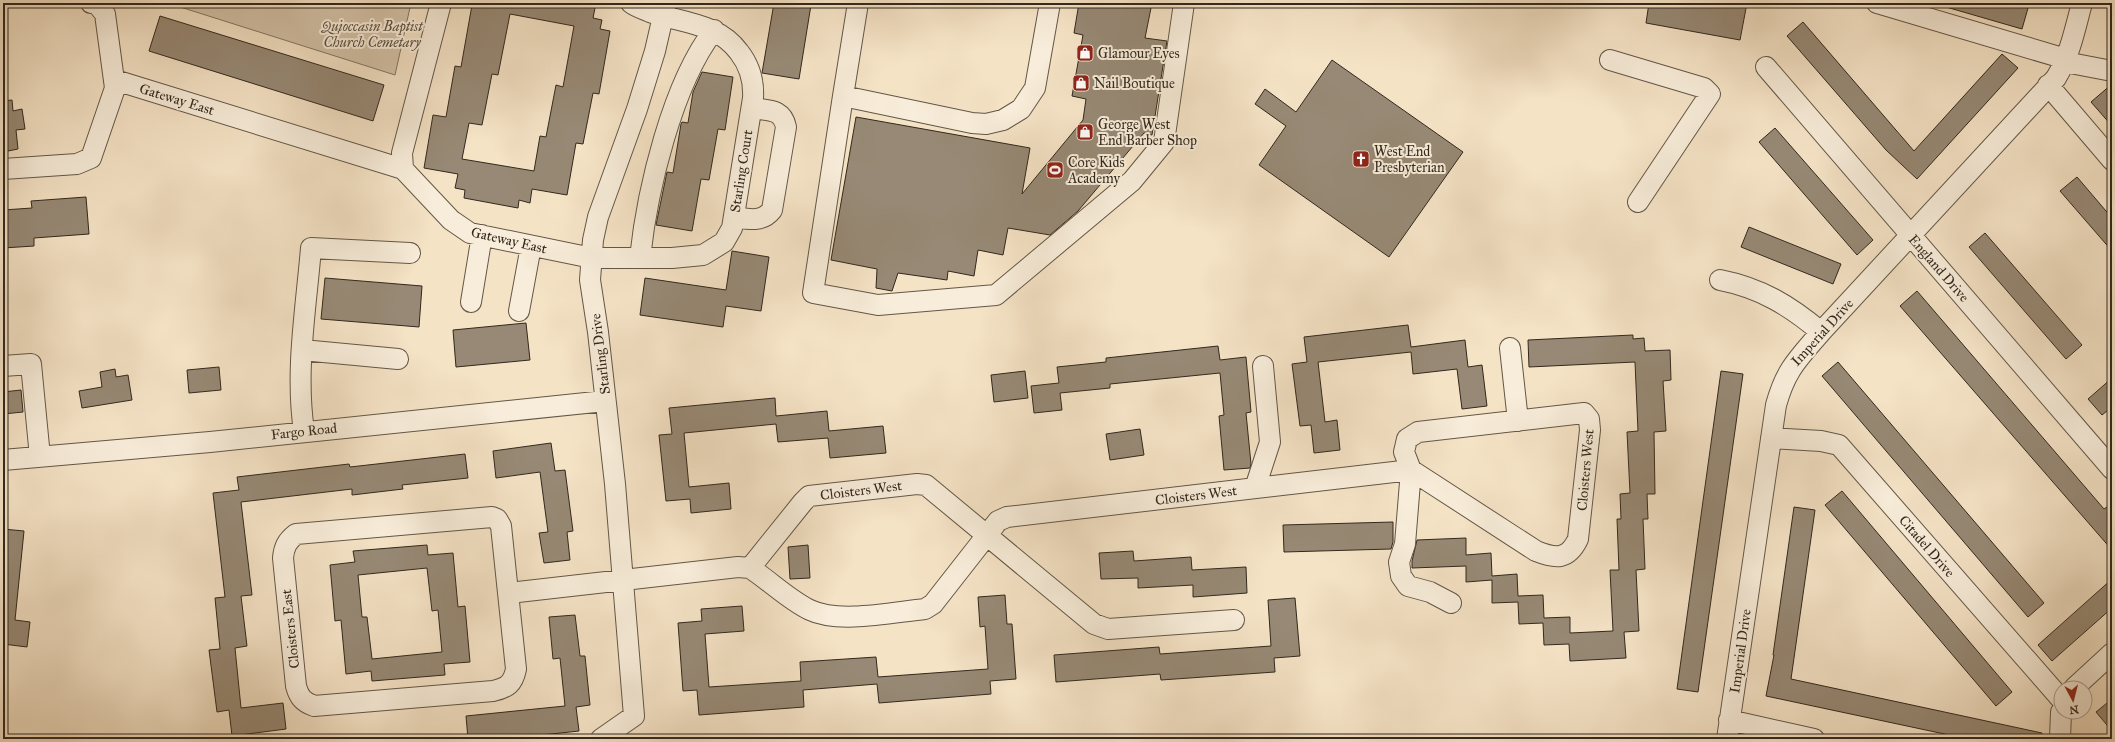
<svg xmlns="http://www.w3.org/2000/svg" width="2115" height="742" viewBox="0 0 2115 742" font-family="'IM FELL Great Primer',serif">
  <style>
    .green { fill: #d4c3a9; stroke: #837663 }
    .building { fill: #978975; stroke: #32281d; fill-rule: evenodd }
    .lines { fill: none; stroke-linecap: round; stroke-linejoin: round }
    .minor-casing { stroke: #635747; stroke-width: 22 }
    .minor { stroke: #f8edda; stroke-width: 20 }
    .labels { text-anchor: middle; stroke-width: 4; stroke-linejoin: round; paint-order: stroke }
    .park-label { font-size: 14px; font-style: italic; fill: #5a4f40; stroke: #f8edda }
    .poi-label { font-size: 14px; fill: #32281d; stroke: #f8edda; text-anchor: start }
    .street-label { font-size: 14px; fill: #32281d; stroke: #f8edda }
  </style>
  <rect width="100%" height="100%" fill="#f5e3c6"/>
  <filter id="stains"><feTurbulence type="fractalNoise" baseFrequency=".005" numOctaves="4"/><feColorMatrix values="0 0 0 0 .2 0 0 0 0 .09 0 0 0 0 .02 0 0 0 .5 -.17"/></filter>
  <radialGradient id="worn" r=".72"><stop offset=".6" stop-color="#630" stop-opacity="0"/><stop offset="1" stop-color="#630" stop-opacity=".3"/></radialGradient>
  <path class="green" d="M178 3H411L395 75 177 6Z"/>
  <path class="building" d="M486 3H596L593 18 602 20 600 29 610 31 599 94 593 93 583 144 576 143 567 195 532 189 530 203 519 200 518 208 464 198 465 190 455 188 458 174 424 168 433 115 446 117 455 66 461 67 472 5 485 7ZM510 14 574 26 563 87 556 85 546 137 540 136 534 171 462 159 469 123 482 125 492 74 498 75Z
    M774 3 811 5 799 79 762 73Z
    M1079 3H1152L1145 38 1167 41 1152 135 1144 133 1078 211 1050 235 1008 228 1003 255 978 250 974 276 948 271 947 280 898 273 892 291 876 288 877 269 831 260 856 117 1030 148 1022 194 1083 120 1086 99 1072 96 1083 35 1074 33Z
    M1649 3H1747L1740 40 1646 23Z
    M1946 3H2012L2028 8 2022 29 1946 7Z
    M160 16 384 85 373 121 149 51Z
    M1803 22 1914 151 2002 54 2018 68 1917 179 1886 150 1787 36Z
    M1332 60 1463 152 1389 257 1259 165 1286 126 1255 104 1265 89 1296 112Z
    M702 72 733 77 725 130 718 129 709 180 701 179 692 231 656 225 667 172 673 173 681 124 682 122 688 123 693 92Z
    M2112 84V126L2091 102Z
    M12 100 13 111 22 109 25 129 16 130 18 149 3 152V101Z
    M1775 128 1873 240 1857 255 1759 142Z
    M2077 177 2112 218V251L2060 191Z
    M86 197 89 234 34 238V246L3 248V210L32 208 31 201Z
    M1749 227 1841 264 1833 284 1741 247Z
    M1985 233 2082 345 2066 359 1969 247Z
    M732 251 769 257 761 311 726 306 723 327 640 315 645 278 726 290Z
    M325 278 422 286 419 327 321 319Z
    M1917 291 2104 509 2107 507 2112 514V550L1900 306Z
    M526 323 530 360 456 367 453 330Z
    M1408 325 1411 347 1465 340 1468 367 1482 365 1487 406 1462 409 1457 369 1413 374 1411 352 1318 362 1325 422 1337 420 1340 450 1314 453 1311 425 1300 426 1292 364 1307 362 1304 337Z
    M1633 335V339L1644 338 1645 351 1670 350 1671 380 1663 381 1666 431 1654 432 1655 494H1647L1648 519H1643L1645 569 1636 570 1639 631 1624 632 1626 658 1570 661 1569 644 1544 645 1543 623 1519 624 1518 602 1492 603V580L1466 582V566L1412 568V561L1417 540 1466 538V555L1491 553 1492 576 1517 574 1518 596 1543 595 1544 618 1570 617V633L1613 631 1610 570H1619L1617 519H1621L1620 494 1630 493 1627 432 1638 431 1635 362 1529 367 1528 340Z
    M1218 346 1220 360 1246 357 1251 412 1246 413 1251 464 1250 468 1224 470 1219 416 1224 415 1220 373 1110 384V388L1060 393 1062 410 1034 413 1031 386 1059 383 1057 367 1106 362V358Z
    M1838 362 2044 603 2028 617 1822 376Z
    M219 367 221 390 189 393 187 370Z
    M115 369 116 377 128 375 132 400 82 408 79 391 102 387 100 372Z
    M1025 371 1028 398 994 402 991 375Z
    M1721 371 1743 374 1698 692 1677 689Z
    M2112 378V407L2102 415 2088 399Z
    M21 390 23 412 3 414V392Z
    M775 398 776 416 827 411 829 431 883 426 886 453 830 458 828 438 778 442 776 424 684 433 689 487 729 483 731 509 691 513 690 499 666 501 659 435 672 434 669 408Z
    M1140 429 1144 455 1110 460 1106 434Z
    M551 443 555 471 565 470 573 531 567 532 570 560 544 563 539 533 548 532 540 472 496 478 493 451Z
    M465 454 468 478 402 485 403 489 352 495V489L241 502 252 595 241 596 247 646 235 648 241 708 283 703 286 729 232 736 229 710 217 712 209 650 220 649 215 598 225 597 213 493 239 490 237 477 349 464 350 467Z
    M1842 491 2012 692 1996 706 1825 505Z
    M1794 507 1815 510 1791 679 2042 733V739H1968L1766 696 1774 655H1773Z
    M1393 522V542L1391 549 1284 552 1283 525Z
    M3 529 24 531 15 620 30 622 27 647 3 644Z
    M427 545 428 555 453 553 458 607 465 606 470 662 444 664 445 675 372 681 371 671 346 674 341 620 335 621 330 565 355 562 353 551ZM427 568 432 611 438 610 442 652 372 659 367 617H362L358 575Z
    M808 545 810 578 790 579 788 547Z
    M1133 551 1134 561 1191 557 1192 570 1246 567 1247 593 1193 597V585L1138 588V578L1101 579 1099 553Z
    M2112 579V608L2052 661 2038 645Z
    M1005 595 1007 624H1012L1016 679 990 681 991 694 879 703 877 684 803 690 804 707 699 715 697 690 683 691 678 623 702 621 701 609 742 606 744 631 705 634 709 687 801 681 800 662 876 657 878 677 988 669 985 626 980 627 978 597Z
    M1295 598 1300 656 1274 658 1275 672 1161 680 1160 674 1056 682 1054 655 1159 647 1160 654 1271 646 1268 600Z
    M575 615 580 656H585L590 705 576 707 579 731 505 739H468L466 716 565 706 560 658 553 659 549 617Z
    M2112 699V731L2096 712Z"/>
  <g class="lines">
    <g class="minor-casing">
      <path id="minor" d="M441 3 402 153 403 169 451 220 470 233 592 258H672L703 255 724 242 732 228 753 98C754 81 750 66 739 52 718 23 682 23 650 12 643 9 636 7 631 3
        M858 3 843 96 972 123 986 124 1003 120 1021 109 1035 88 1050 3
        M1877 3 2066 59
        M1610 60 1704 88 1710 94 1638 202
        M2065 62 2112 71
        M1766 67 2112 469
        M115 80 403 169
        M2048 85 2112 160
        M843 96 813 293 878 305 996 295 1132 181 1164 142 1184 3
        M3 169 77 164 91 158 115 88 105 14 97 4 91 3
        M734 217C748 219 762 223 772 210L786 127C782 108 768 111 752 108
        M640 258C647 191 672 84 714 30
        M1720 280C1761 288 1790 306 1821 332
        M471 302 482 235
        M519 311 531 246
        M1510 348 1518 421
        M302 350 398 359
        M3 366 31 364 40 457
        M1584 413 1589 419 1590 430 1578 539C1568 560 1556 559 1536 551L1411 470 1404 452 1407 439 1418 432Z
        M304 431C295 371 306 309 311 248L410 253
        M1771 438 1821 441 1839 445 2061 699
        M3 460 210 442 605 401
        M1255 488 1270 442 1263 366
        M492 517 497 519 501 526 516 669C513 684 507 688 493 691L314 706C303 702 299 697 296 686L283 558C284 547 287 541 296 534Z
        M750 568 803 502 809 496 917 484 926 485 1094 624 1108 629 1234 620
        M509 593 738 567 750 568C770 581 789 600 810 610 839 624 894 612 925 609L933 604 998 521 1007 517 1411 470 1405 544 1399 562 1401 576 1408 586 1430 592 1451 603
        M2074 688 2112 653
        M1729 720 1814 739
        M601 739 634 716 615 484 598 332 590 280 593 240 598 217 637 109 655 51 666 3
        M1727 739 1776 405C1786 369 1798 359 1821 332L2056 78C2070 55 2075 29 2082 3
        M2060 739 2061 712"/>
    </g>
    <use href="#minor" class="minor"/>
  </g>
  <defs>
    <g id="shop-square" transform="scale(0.9)"><rect x="-9" y="-9" width="18" height="18" rx="4" fill="#8f2418" stroke="#f8edda"/><path d="M-5-2.5h2.3a2.7 3.5 0 0 1 5.4 0H5L5.5 6h-11ZM-1.5-2.5h3a1.5 2.3 0 0 0-3 0Z" fill="#fff"/></g>
    <g id="church-square" transform="scale(0.9)"><rect x="-9" y="-9" width="18" height="18" rx="4" fill="#8f2418" stroke="#f8edda"/><path d="M-1.2-6h2.4v3.5h3.3v2.4h-3.3V6h-2.4V-.1h-3.3v-2.4h3.3Z" fill="#fff"/></g>
    <g id="stadium-square" transform="scale(0.9)"><rect x="-9" y="-9" width="18" height="18" rx="4" fill="#8f2418" stroke="#f8edda"/><path d="M0-5a6.5 5 0 1 0 0 10a6.5 5 0 1 0 0-10ZM-3.5-1.8h7v3.6h-7Z" fill="#fff"/></g>
  </defs>
  <g fill-rule="evenodd">
    <use href="#shop-square" x="1085" y="53"/>
    <use href="#shop-square" x="1081" y="83"/>
    <use href="#shop-square" x="1085" y="132"/>
    <use href="#church-square" x="1361" y="159"/>
    <use href="#stadium-square" x="1055" y="170"/>
  </g>
  <g class="labels">
    <g class="park-label">
      <text x="372" y="31">Quioccasin Baptist<tspan x="372" dy="16">Church Cemetary</tspan></text>
    </g>
    <g class="poi-label">
      <text x="1098" y="58">Glamour Eyes</text>
      <text x="1094" y="88">Nail Boutique</text>
      <text x="1098" y="129">George West<tspan x="1098" dy="16">End Barber Shop</tspan></text>
      <text x="1374" y="156">West End<tspan x="1374" dy="16">Presbyterian</tspan></text>
      <text x="1068" y="167">Core Kids<tspan x="1068" dy="16">Academy</tspan></text>
    </g>
    <g class="street-label">
      <text transform="translate(177 99) rotate(17)" y="5">Gateway East</text>
      <text transform="translate(741 171) rotate(-81)" y="5">Starling Court</text>
      <text transform="translate(509 240) rotate(13)" y="5">Gateway East</text>
      <text transform="translate(1939 268) rotate(49)" y="5">England Drive</text>
      <text transform="translate(1822 332) rotate(-48)" y="5">Imperial Drive</text>
      <text transform="translate(600 354) rotate(-97)" y="5">Starling Drive</text>
      <text transform="translate(304 431) rotate(-6)" y="5">Fargo Road</text>
      <text transform="translate(1585 470) rotate(-85)" y="5">Cloisters West</text>
      <text transform="translate(861 490) rotate(-7)" y="5">Cloisters West</text>
      <text transform="translate(1196 495) rotate(-7)" y="5">Cloisters West</text>
      <text transform="translate(1927 546) rotate(49)" y="5">Citadel Drive</text>
      <text transform="translate(290 629) rotate(-96)" y="5">Cloisters East</text>
      <text transform="translate(1740 651) rotate(-82)" y="5">Imperial Drive</text>
    </g>
  </g>
  <rect width="2115" height="742" fill="none" stroke="#f5e3c6" stroke-width="16"/>
  <rect x="4" y="4" width="2107" height="734" fill="none" stroke="#32281d" stroke-width="2"/>
  <rect x="8" y="8" width="2099" height="726" fill="none" stroke="#32281d"/>
  <g transform="translate(2073 700) rotate(173)"><circle r="19" fill="#f8edda" stroke="#a99e8e"/>
  <path d="M0-3L7 15L0 10L-7 15Z" fill="#8f2418"/>
  <text y="-6" font-size="11" font-weight="bold" text-anchor="middle" fill="#32281d">N</text>
  </g>
  <rect width="100%" height="100%" filter="url(#stains)"/>
  <rect width="100%" height="100%" fill="url(#worn)"/>
</svg>
